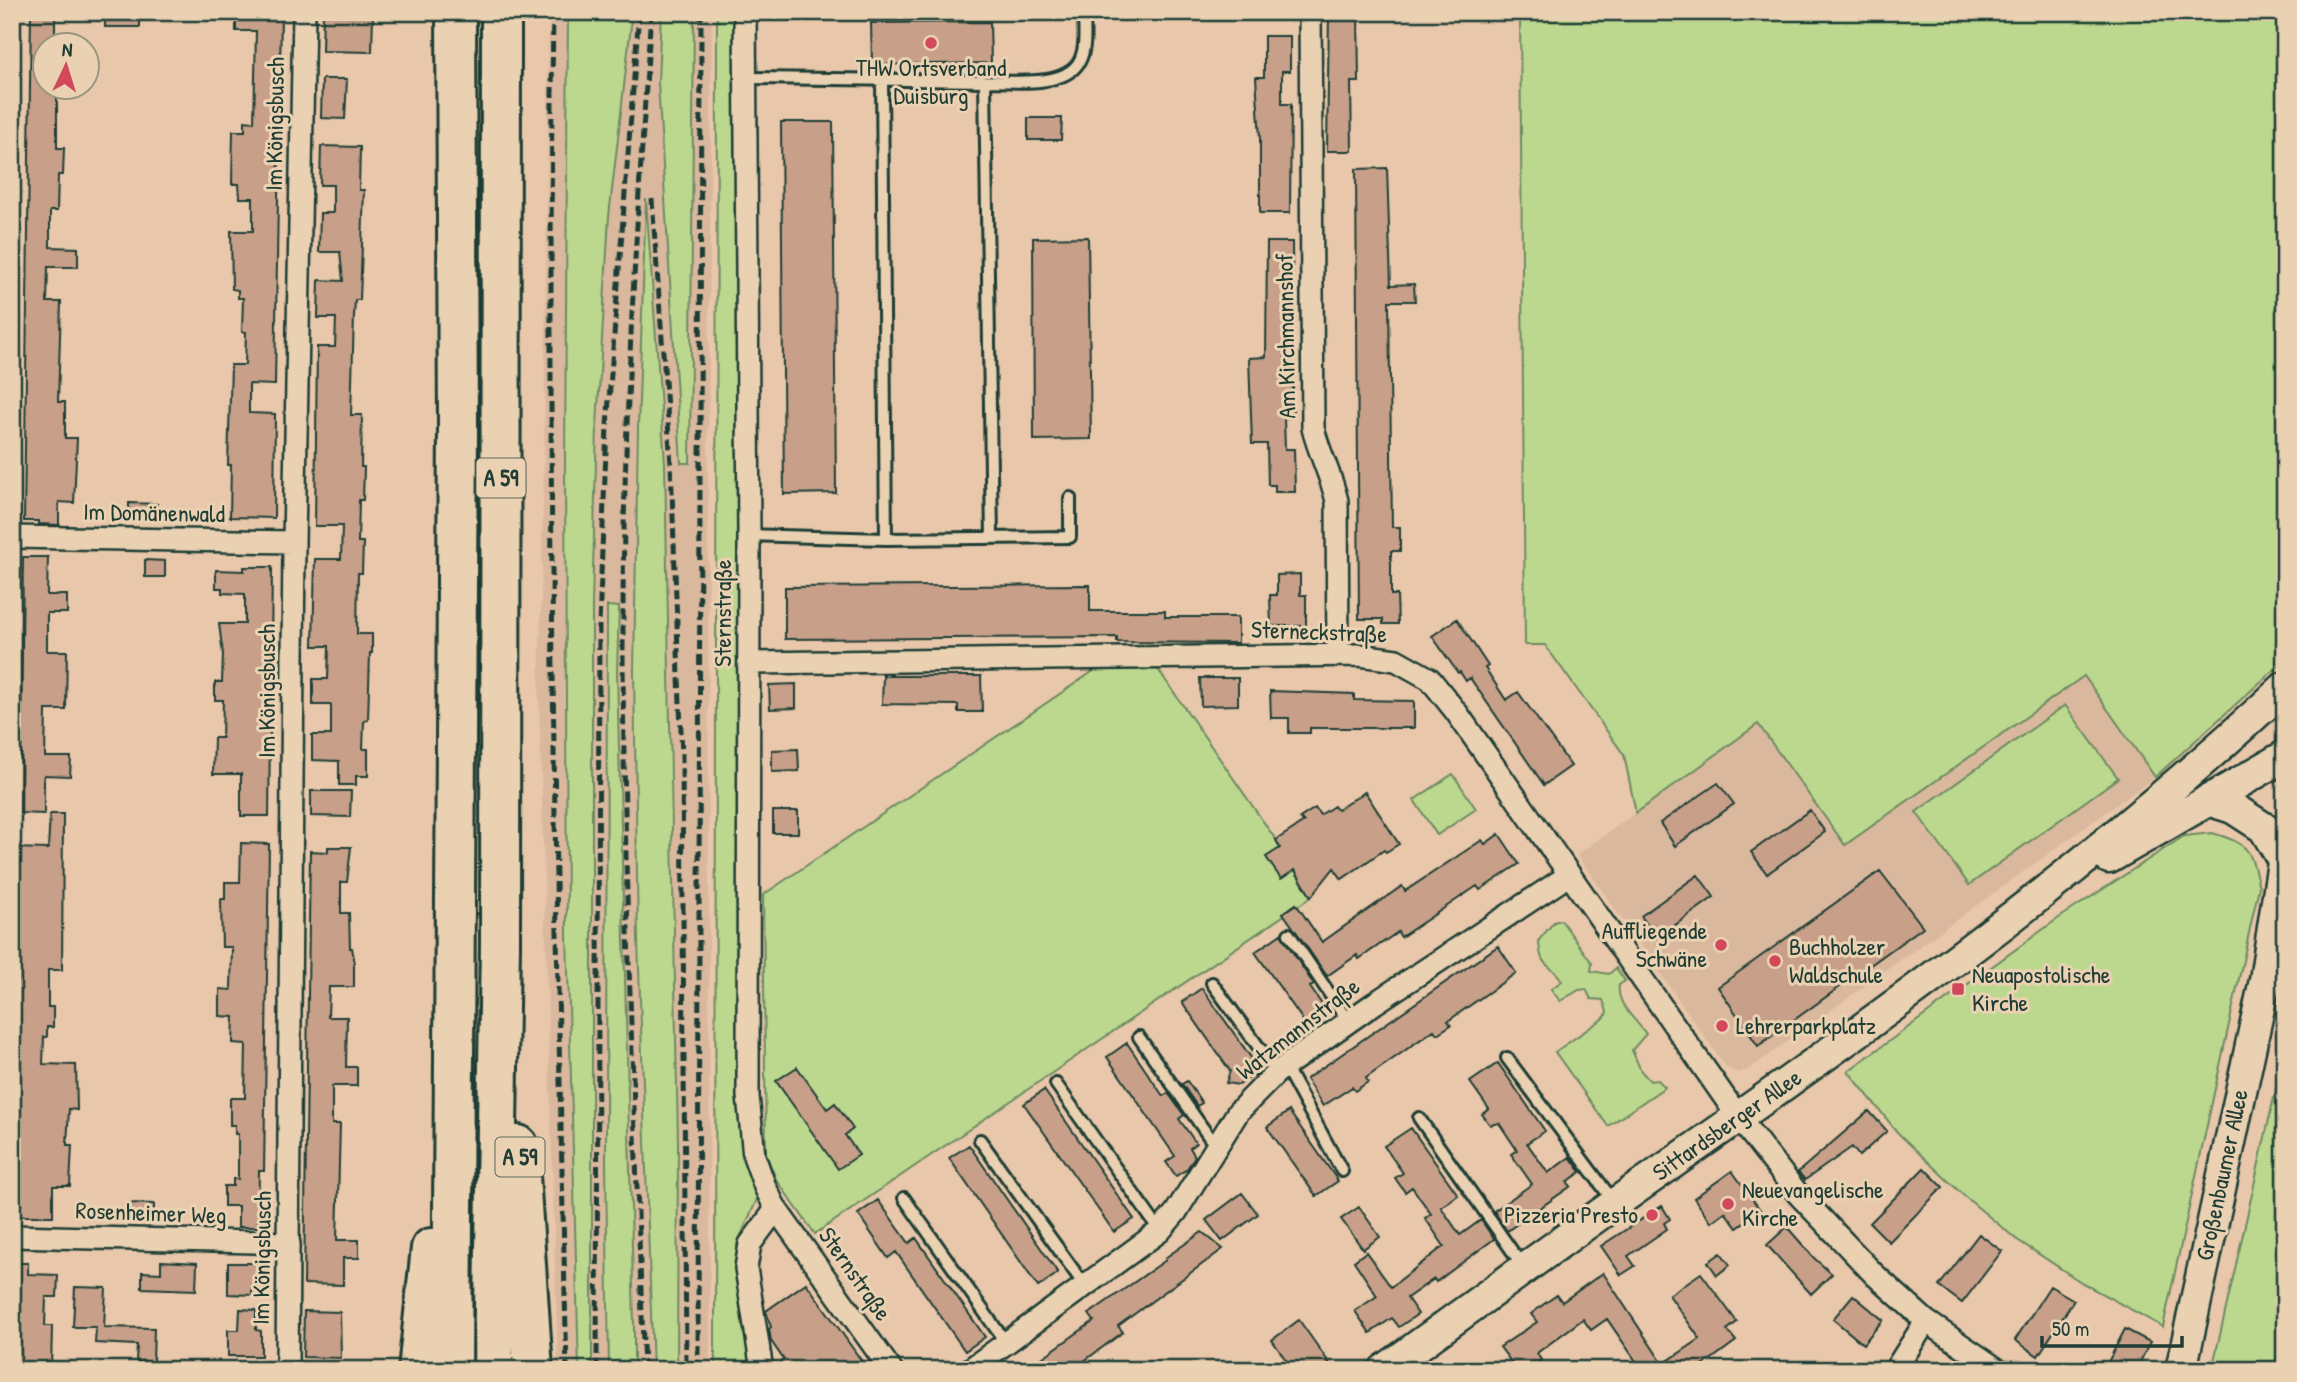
<svg xmlns="http://www.w3.org/2000/svg" width="2297" height="1382" viewBox="0 0 2297 1382" font-family="'Patrick Hand',sans-serif">
  <style>
    .built { fill: #dab89e }
    .green { fill: #bcd88f; stroke: #6e8a62; stroke-width: 2 }
    .building { fill: #c8a089; stroke: #1f3d34; stroke-width: 2 }
    .lines { fill: none; stroke-linecap: round; stroke-linejoin: round }
    .service-casing { stroke: #1f3d34; stroke-width: 16 }
    .minor-casing { stroke: #1f3d34; stroke-width: 26 }
    .secondary-casing { stroke: #1f3d34; stroke-width: 35 }
    .motorway-casing { stroke: #1f3d34; stroke-width: 44 }
    .service { stroke: #ead1b2; stroke-width: 10 }
    .minor { stroke: #ead1b2; stroke-width: 21 }
    .secondary { stroke: #ead1b2; stroke-width: 30 }
    .motorway { stroke: #ead1b2; stroke-width: 38 }
    .rail { stroke: #1f3d34; stroke-width: 5; stroke-dasharray: 10 5; stroke-linecap: butt }
    .poi-dot { fill: #d1495b; stroke: #ead1b2; stroke-width: 2.5 }
    .labels { text-anchor: middle; stroke-width: 6; stroke-linejoin: round; paint-order: stroke }
    .shield { fill: #ead1b2; stroke: #5c695a; stroke-width: 2 }
    .shield-label { font-size: 23px; font-weight: bold; fill: #1f3d34 }
    .poi-label { font-size: 24px; fill: #1f3d34; stroke: #ead1b2; text-anchor: start }
    .street-label { font-size: 24px; fill: #1f3d34; stroke: #ead1b2 }
  </style>
  <rect width="100%" height="100%" fill="#e8c7aa"/>
  <filter id="ink" filterUnits="userSpaceOnUse"><feTurbulence type="fractalNoise" baseFrequency=".0143" numOctaves="2"/><feDisplacementMap in="SourceGraphic" scale="14" xChannelSelector="R" yChannelSelector="G"/><feConvolveMatrix kernelMatrix="1 2 1 2 8 2 1 2 1" color-interpolation-filters="sRGB"/></filter>
  <g filter="url(#ink)">
    <path class="built" d="M549 12H661L658 83 681 462 690 463 694 12H712L708 463 710 1370H677L678 1142 673 802 665 463 657 335 638 428 634 670 638 940 653 1370H634V1324L617 671 619 607 607 606 606 1164 609 1370H558L539 698 544 458Z
      M2084 676 2155 777 1749 1069 1738 1073 1726 1067 1577 855 1758 724 1845 845Z"/>
    <path class="green" d="M568 12H630L631 25 609 216 597 426 592 605V1370H579L567 934 565 459Z
      M661 12H694L690 463H681L658 83Z
      M717 12H736L740 1121 745 1154 759 1195 737 1244V1264L750 1370H715Z
      M1520 12H2285V660L2155 777 2084 676 1845 845 1758 724 1636 813 1624 755 1545 645H1525Z
      M646 199 665 463 678 1142 677 1370H653L638 940 634 670 638 428Z
      M607 606 619 607 617 671 634 1324V1370H609L606 1164Z
      M1098 668H1157L1276 840 1311 897 815 1234 776 1179 766 1154 763 895Z
      M2065 705 2118 778 1969 885 1916 812Z
      M1453 774 1476 809 1437 835 1414 800Z
      M2212 833C2251 844 2250 850 2259 887L2163 1327 2084 1284 2016 1239 1963 1195 1898 1133 1848 1071 2056 920 2184 836Z
      M1561 920 1592 963 1591 971 1609 974 1616 968 1625 981 1619 985C1616 1005 1636 1019 1646 1034L1632 1050 1641 1071 1650 1081 1658 1080 1665 1087 1608 1126 1555 1052 1605 1017 1607 1012 1603 1000 1591 999 1586 989 1579 990 1560 1001 1551 989 1562 981C1551 961 1540 972 1539 940L1554 922Z
      M2285 1049V1370H2212Z"/>
    <path class="building" d="M31 12H55V46H46V88H57V148H64L63 175H58L57 211H50V247L78 248V267H48L47 302H61L58 402H65V438H77L74 503 59 502V525L39 524V521H24Z
      M105 12H140V27H105Z
      M247 12H281L275 385 249 384V413L275 414 274 518 230 517 231 465H228L231 365H245L246 332H242L243 298H238V290L232 289 231 231H253V198H240L239 184H232L233 131H245V121L254 122 256 31H236V17H247Z
      M323 12 373 13 372 52 322 51Z
      M1329 12H1358L1359 82H1351L1352 151H1327Z
      M990 22 991 63 872 65 871 23Z
      M1264 36H1290V71H1282V104H1291L1290 213H1260V139L1256 77H1264Z
      M322 79H347L345 119 321 118Z
      M1028 118H1062L1061 140H1028Z
      M781 122H833L836 493 784 494Z
      M321 146 360 147 359 190H364L360 300H355L354 316 351 415H362L361 467H364L363 500H359L358 542H363L362 573H358L357 634H372V653H370L368 720 364 721 363 749H368V776H356V785H339V761L312 760V735H331V705H313V679H328L329 646H313L315 559H341L342 526H315L317 347H335L336 318H318L319 280 343 281 340 252H319L320 213H333V185H320Z
      M1387 168 1391 285 1414 284 1415 301H1389L1392 527H1400V551H1391V595H1397L1398 624H1383V619H1359L1356 169Z
      M1088 237 1091 439 1034 440 1033 238Z
      M1267 242H1292L1293 350H1285V382H1293V418H1284L1285 449H1294L1295 492H1275V485H1268L1267 444H1252L1249 358 1266 357Z
      M129 503 157 504 156 519 129 520Z
      M23 557H48L47 595H67V613H47V651H67L66 710H46L45 757H71L70 776 44 775V814L20 813Z
      M145 560 165 561V577H145Z
      M244 567H272L269 816H241V774H213L214 738H222L223 700H215V682H222L223 654 219 624H245V594L222 593V588H216V570L244 571Z
      M1300 574V595H1306V626H1271L1270 595H1277V575Z
      M1090 585V611H1165V617H1238V643L1117 642V637L785 639V587Z
      M1457 619 1488 666 1485 668 1506 700 1518 692 1571 766 1544 785 1470 678 1466 681 1460 672 1458 673 1432 636Z
      M883 676H981L982 712H958V705L882 704Z
      M1200 678H1238V705L1201 706Z
      M796 684V708L770 709 769 685Z
      M1270 691 1354 694V700L1414 701V728H1310V733H1289V718H1271Z
      M798 749 799 771 772 772V750Z
      M1718 783 1734 804 1675 846 1660 823Z
      M311 791H351L350 817 311 816Z
      M1365 792 1399 844 1386 852 1384 850 1342 879 1334 868 1311 897 1295 870 1281 879 1266 857 1280 848 1276 840 1304 822 1300 818 1315 808 1320 815 1334 806 1337 810Z
      M1810 810 1825 832 1767 874 1751 852Z
      M773 811H798V833H773Z
      M50 814H63L62 970H48V1007H53V1027H47V1037H44L43 1064 76 1065 77 1110 69 1109 67 1145H72L70 1186H53V1216H14L16 1052H14L20 888H12V848L48 849Z
      M1499 834 1519 864 1480 890 1477 886 1401 937 1398 932 1359 959 1357 955 1327 976 1283 913 1296 904 1322 942 1402 886 1405 891 1482 840 1485 844Z
      M241 843 269 844 264 1171H259L258 1227H238V1206H224V1186H233V1179H238V1134H235V1125H230V1098H245L246 1044 233 1043 234 1017 220 1016V989L231 990 232 947H222L221 899H225V882H240Z
      M328 847H351L347 882H341V913H349L350 948H352L354 958V987H329L328 1017H347L346 1067H357V1086H332V1124H340L337 1240H359V1258H343V1285L304 1284 310 851 328 852Z
      M1880 871 1923 927 1758 1046 1718 987Z
      M1698 875 1714 897 1657 938 1641 916Z
      M1281 934 1314 985 1310 987 1325 1009 1305 1023 1255 952Z
      M1498 946 1516 973 1448 1021 1451 1025 1437 1034 1434 1030 1366 1078 1368 1082 1355 1091 1352 1087 1323 1106 1306 1079Z
      M1202 988 1252 1059 1248 1061 1257 1073 1239 1085 1226 1083 1230 1071 1182 1002Z
      M1127 1043 1163 1096 1168 1093 1184 1115 1179 1119 1196 1143 1190 1148 1195 1156 1187 1169 1176 1176 1166 1162 1175 1156 1107 1057Z
      M1498 1063 1545 1131 1527 1143 1548 1173 1570 1157 1581 1172 1567 1182 1571 1186 1507 1231 1494 1211 1532 1184 1511 1154 1517 1150 1499 1123 1490 1125 1482 1114 1489 1109 1470 1082Z
      M797 1067 827 1109 835 1103 853 1129 845 1135 859 1155 838 1169 776 1081Z
      M1187 1081 1202 1103 1197 1106 1182 1084Z
      M1044 1090 1134 1219 1114 1232 1024 1104Z
      M1289 1111 1338 1181 1316 1196 1267 1127Z
      M1869 1111 1887 1131 1859 1156 1852 1147 1805 1180 1798 1172Z
      M1411 1128 1458 1195 1441 1207 1460 1235 1481 1220 1494 1239 1436 1282 1434 1279 1407 1298 1418 1314 1399 1327 1392 1318 1370 1333 1355 1311 1377 1296 1354 1261 1366 1252 1391 1287 1444 1246 1425 1218 1431 1214 1412 1187 1405 1192 1395 1178 1403 1173 1384 1146Z
      M969 1145 1058 1273 1038 1287 949 1158Z
      M1924 1168 1943 1187 1889 1242 1870 1223Z
      M1732 1171 1761 1211 1737 1228 1725 1212 1711 1222 1694 1198Z
      M1242 1193 1258 1214 1222 1241 1206 1220Z
      M878 1200 909 1243 916 1238 985 1337 965 1351 896 1252 888 1258 858 1214Z
      M128 1203 154 1204V1219L127 1218Z
      M1662 1206 1670 1219 1664 1223 1667 1229 1628 1256 1635 1266 1621 1275 1601 1246Z
      M1359 1207 1380 1237 1363 1249 1341 1219Z
      M1787 1227 1814 1258 1832 1274 1811 1294 1767 1245Z
      M1202 1232 1223 1249 1118 1326 1123 1332 1072 1370H1025L1094 1321 1089 1314 1103 1304 1166 1260 1165 1258Z
      M1979 1234 2002 1251 1962 1303 1939 1286Z
      M1721 1253 1730 1265 1717 1275 1708 1262Z
      M161 1261 197 1263 196 1290 142 1288V1272L161 1273Z
      M12 1263H28V1274L58 1275 57 1297H46L45 1326H52L51 1369 15 1370V1350H12Z
      M228 1263H257V1282H253L252 1295 228 1294Z
      M1603 1273 1663 1364 1700 1339 1669 1295 1701 1273 1737 1322 1727 1330 1736 1341 1697 1370H1642L1607 1319 1591 1330 1583 1319 1537 1353 1541 1360 1527 1370H1517L1500 1347 1537 1322 1531 1314 1544 1304 1557 1295 1562 1302Z
      M806 1283 832 1319 868 1370H775V1366L784 1360 771 1341 769 1329 771 1327 766 1311Z
      M2050 1286 2074 1300 2038 1356 2015 1340Z
      M75 1287 106 1288 104 1327 154 1328 153 1362 136 1361 137 1345 95 1343 96 1327H73Z
      M1853 1295 1883 1320 1863 1344 1833 1319Z
      M240 1309 256 1310V1330L261 1331V1356H228V1330H239Z
      M304 1311 340 1312 341 1358 303 1357Z
      M1299 1320 1330 1364 1322 1370H1293L1272 1340Z
      M2125 1329 2150 1342 2136 1370H2104Z"/>
    <g class="lines">
      <g class="service-casing">
        <path id="service" d="M745 78 985 81 992 538
          M882 80 886 539
          M985 81C1011 81 1064 88 1079 62 1087 48 1084 28 1084 12
          M749 535 886 539 1070 537V498
          M1289 934 1348 1021
          M1212 983 1277 1072
          M1139 1037 1216 1147
          M1507 1058 1614 1202
          M1285 1066 1342 1171
          M1056 1084 1160 1231
          M1419 1118 1524 1268
          M980 1140 1085 1286
          M904 1198 1006 1343"/>
      </g>
      <g class="minor-casing">
        <path id="minor" d="M745 12 749 535 748 1096 754 1156 765 1187 776 1209 891 1370
          M1310 12 1313 428C1319 453 1331 475 1337 501L1338 655
          M12 537 294 542
          M749 663 1360 655 1396 660 1430 679 1457 713 1739 1118 1798 1194 1874 1274 1926 1321 1998 1370
          M12 1236 289 1243
          M287 1370 294 542 304 12
          M762 1370 746 1268 750 1244 776 1209
          M969 1370 1160 1231 1176 1212 1238 1112 1277 1072 1375 1003 1569 875
          M1895 1370 1926 1321"/>
      </g>
      <g class="secondary-casing">
        <path id="secondary" d="M2208 800 2233 808 2264 828 2282 858
          M2109 858 2285 756
          M1384 1370C1475 1305 1565 1238 1657 1174 1874 1023 2091 868 2285 687
          M2181 1370 2265 980 2285 849"/>
      </g>
      <g class="motorway-casing">
        <path id="motorway" d="M518 1145 533 1370
          M418 1370 431 1248
          M452 1370 458 426 456 12
          M493 1370 500 945 501 12"/>
      </g>
      <use href="#service" class="service"/>
      <use href="#minor" class="minor"/>
      <use href="#secondary" class="secondary"/>
      <use href="#motorway" class="motorway"/>
      <path class="rail" d="M553 12C547 465 555 917 567 1370
        M652 199 671 464 682 757 686 1370
        M597 1370 599 625 607 426 639 12
        M644 1370C635 1122 623 874 623 626 623 421 637 217 651 12
        M698 1370 701 12"/>
    </g>
  </g>
  <g class="poi-dot">
    <circle cx="931" cy="43" r="7"/>
    <circle cx="1721" cy="945" r="7"/>
    <circle cx="1775" cy="961" r="7"/>
    <rect x="1951" y="982" width="14" height="14" rx="3.5"/>
    <circle cx="1722" cy="1026" r="7"/>
    <circle cx="1728" cy="1204" r="7"/>
    <circle cx="1652" cy="1215" r="7"/>
  </g>
  <g class="labels">
    <g class="shield">
      <rect x="476.5" y="458.5" width="49" height="39" rx="5"/>
      <rect x="495.5" y="1137.5" width="49" height="39" rx="5"/>
    </g>
    <g class="shield-label">
      <text x="501" y="486">A 59</text>
      <text x="520" y="1165">A 59</text>
    </g>
    <g class="poi-label">
      <text x="931" y="76" text-anchor="middle">THW Ortsverband<tspan x="931" dy="28">Duisburg</tspan></text>
      <text x="1707" y="939" text-anchor="end">Auffliegende<tspan x="1707" dy="28">Schwäne</tspan></text>
      <text x="1789" y="955">Buchholzer<tspan x="1789" dy="28">Waldschule</tspan></text>
      <text x="1972" y="983">Neuapostolische<tspan x="1972" dy="28">Kirche</tspan></text>
      <text x="1736" y="1034">Lehrerparkplatz</text>
      <text x="1742" y="1198">Neuevangelische<tspan x="1742" dy="28">Kirche</tspan></text>
      <text x="1638" y="1223" text-anchor="end">Pizzeria Presto</text>
    </g>
    <g class="street-label">
      <text transform="translate(275 124) rotate(-89)" y="8">Im Königsbusch</text>
      <text transform="translate(1286 336) rotate(-91)" y="8">Am Kirchmannshof</text>
      <text transform="translate(154 513) rotate(1)" y="8">Im Domänenwald</text>
      <text transform="translate(723 613) rotate(-90)" y="8">Sternstraße</text>
      <text transform="translate(1319 632) rotate(2)" y="8">Sterneckstraße</text>
      <text transform="translate(267 691) rotate(-90)" y="8">Im Königsbusch</text>
      <text transform="translate(1298 1029) rotate(-38)" y="8">Watzmannstraße</text>
      <text transform="translate(1727 1125) rotate(-35)" y="8">Sittardsberger Allee</text>
      <text transform="translate(2222 1175) rotate(-78)" y="8">Großenbaumer Allee</text>
      <text transform="translate(151 1213) rotate(2)" y="8">Rosenheimer Weg</text>
      <text transform="translate(262 1258) rotate(-89)" y="8">Im Königsbusch</text>
      <text transform="translate(855 1274) rotate(55)" y="8">Sternstraße</text>
    </g>
  </g>
  <rect width="2297" height="1382" fill="none" stroke="#ead1b2" stroke-width="42"/>
  <rect x="21" y="21" width="2255" height="1340" fill="none" stroke="#1f3d34" stroke-width="2.5" filter="url(#ink)"/>
  <g transform="translate(66 66) rotate(4)"><circle r="33" fill="#ead1b2" stroke="#999680" stroke-width="2"/>
  <path d="M0-5L12 26L0 18L-12 26Z" fill="#d1495b"/>
  <text y="-10" font-size="19" font-weight="bold" text-anchor="middle" fill="#1f3d34">N</text>
  </g>
  <path d="M2042 1336v10h140v-10" fill="none" stroke="#1f3d34" stroke-width="3.5"/>
  <text x="2052" y="1336" font-size="21" fill="#1f3d34" stroke="#ead1b2" stroke-width="5" paint-order="stroke">50 m</text>
</svg>
